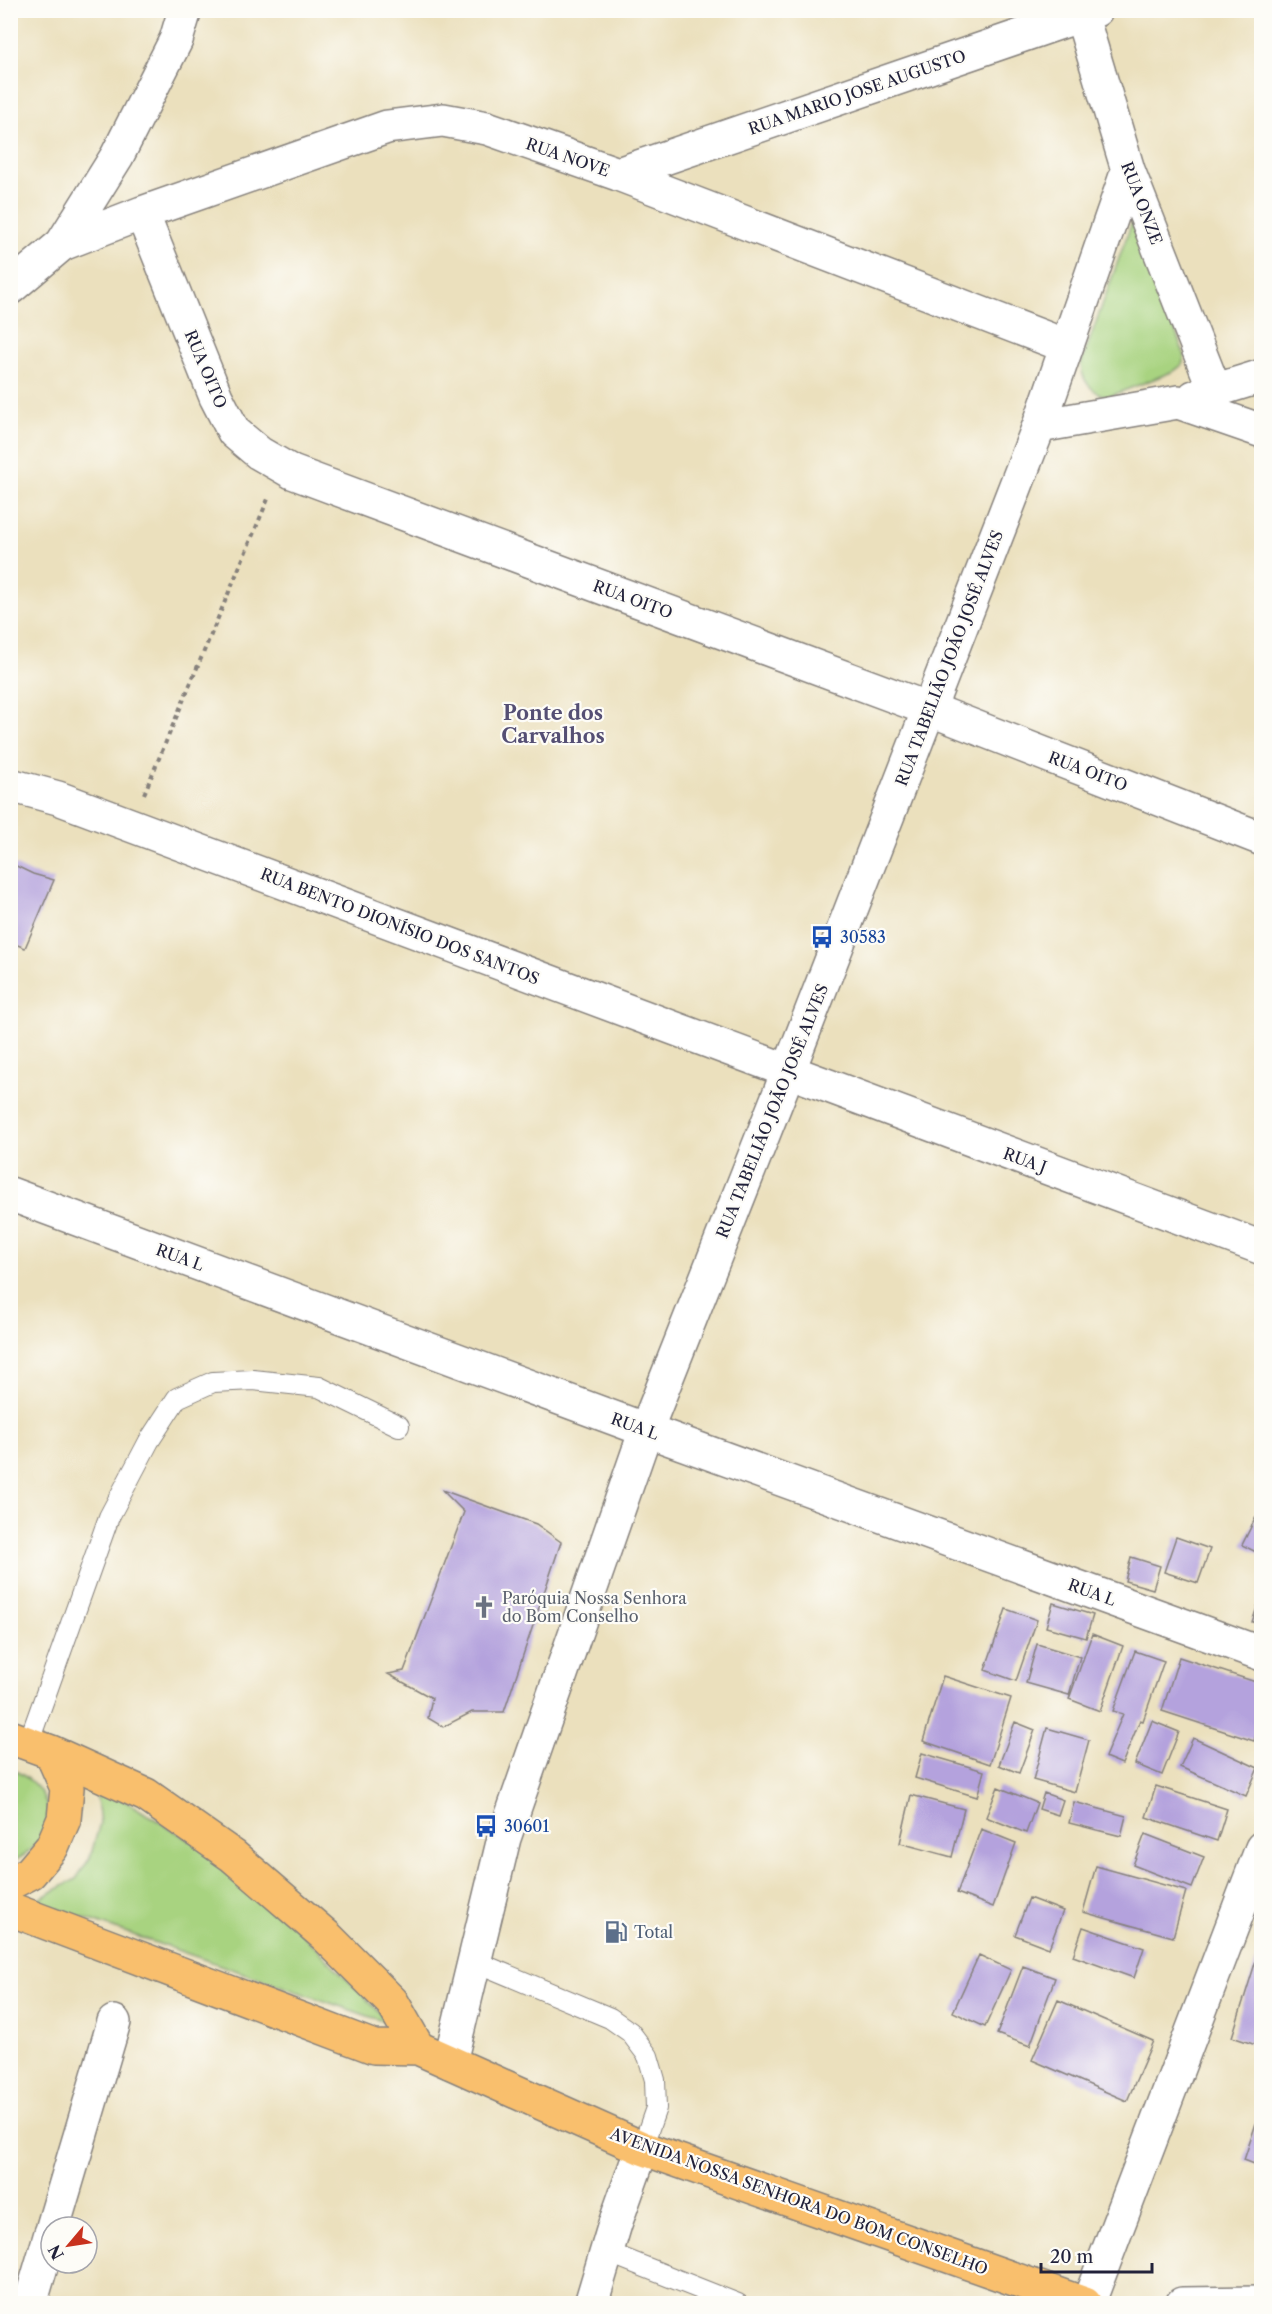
<svg xmlns="http://www.w3.org/2000/svg" width="1272" height="2314" viewBox="0 0 1272 2314" font-family="'Libre Caslon Text',serif">
  <style>
    .green { fill: #a8d380; stroke: #657a5e; stroke-width: 1.5 }
    .building { fill: #b4a2dd }
    .lines { fill: none; stroke-linecap: round; stroke-linejoin: round }
    .service-casing { stroke: #86817c; stroke-width: 22 }
    .minor-casing { stroke: #86817c; stroke-width: 36 }
    .tertiary-casing { stroke: #86817c; stroke-width: 36 }
    .primary-casing { stroke: #86817c; stroke-width: 36 }
    .path { stroke: #86817c; stroke-width: 4; stroke-dasharray: 4.5 4.5; stroke-linecap: butt }
    .service { stroke: #fff; stroke-width: 20 }
    .minor { stroke: #fff; stroke-width: 33 }
    .tertiary { stroke: #fff; stroke-width: 33 }
    .primary { stroke: #f9bf6d; stroke-width: 33 }
    .labels { text-anchor: middle; stroke-width: 4.5; stroke-linejoin: round; paint-order: stroke }
    .street-label { font-size: 16px; fill: #22223b; stroke: #fdfcf7 }
    .transit-label { font-size: 16px; fill: #164399; stroke: #fdfcf7; text-anchor: start }
    .worship-label { font-size: 16px; fill: #5b616d; stroke: #fdfcf7; text-anchor: start }
    .service-label { font-size: 16px; fill: #4e5e75; stroke: #fdfcf7; text-anchor: start }
    .quarter-label { font-size: 20px; font-weight: bold; fill: #554f74; stroke: #fdfcf7 }
  </style>
  <rect width="100%" height="100%" fill="#fdfcf7"/>
  <filter id="ink" filterUnits="userSpaceOnUse"><feTurbulence type="fractalNoise" baseFrequency=".0167" numOctaves="2"/><feDisplacementMap in="SourceGraphic" scale="12" xChannelSelector="R" yChannelSelector="G"/><feConvolveMatrix kernelMatrix="1 2 1 2 8 2 1 2 1" color-interpolation-filters="sRGB"/></filter>
  <filter id="wash" filterUnits="userSpaceOnUse"><feTurbulence type="fractalNoise" baseFrequency=".008" numOctaves="4" result="noise"/><feDisplacementMap in="SourceGraphic" scale="24" xChannelSelector="R" yChannelSelector="G"/><feGaussianBlur stdDeviation="1.35" result="paint"/><feColorMatrix in="noise" values="0 0 0 0 0 0 0 0 0 0 0 0 0 0 0 0 0 1.4 0 .05"/><feComposite in="paint" operator="in"/></filter>
  <g filter="url(#wash)">
    <rect width="100%" height="100%" fill="#ebe0bd"/>
    <path class="green" d="M1132 222 1185 356 1182 365 1174 371 1108 397C1091 392 1082 382 1081 364Z
      M10 1769C44 1781 63 1819 34 1846 26 1854 21 1859 11 1861Z
      M95 1783 201 1847 253 1884 391 2024 35 1901 76 1879 90 1858 100 1823Z"/>
    <g id="blocks">
      <path class="building" d="M10 863 33 874 54 880 25 948 10 942Z
        M442 1490 536 1524 561 1542 504 1712H472L443 1727 428 1718 432 1698 388 1674 404 1671 464 1512Z
        M1262 1505V1555L1242 1545Z
        M1176 1537 1210 1549 1198 1583 1164 1572Z
        M1131 1557 1160 1566 1153 1589 1125 1581Z
        M1261 1596 1262 1597V1625L1252 1622Z
        M1053 1603 1093 1615 1086 1638 1046 1627Z
        M1006 1609 1037 1620 1016 1681 985 1670Z
        M1092 1634 1123 1646 1100 1711 1069 1699Z
        M1037 1644 1080 1657 1069 1695 1026 1683Z
        M1135 1651 1164 1661 1143 1721 1140 1720 1122 1764 1105 1757 1123 1714 1113 1711Z
        M1179 1657 1262 1684V1716L1254 1741 1162 1711Z
        M943 1676 1011 1698 990 1764 923 1741Z
        M1152 1721 1179 1732 1162 1775 1135 1764Z
        M1015 1722 1035 1730 1019 1773 999 1765Z
        M1047 1728 1089 1740 1075 1792 1033 1780Z
        M1193 1738 1258 1768 1246 1796 1180 1767Z
        M922 1753 984 1771 977 1797 915 1778Z
        M1156 1786 1227 1809 1217 1841 1146 1817Z
        M998 1787 1037 1803 1026 1833 986 1817Z
        M1044 1793 1063 1800 1058 1815 1039 1809Z
        M911 1795 964 1809 952 1857 900 1843Z
        M1074 1802 1126 1816 1121 1836 1069 1823Z
        M981 1829 1016 1843 993 1907 957 1893Z
        M1145 1834 1204 1857 1192 1888 1133 1865Z
        M1096 1866 1186 1891 1173 1937 1083 1912Z
        M1029 1898 1063 1911 1049 1948 1015 1935Z
        M1083 1927 1144 1948 1134 1978 1073 1956Z
        M979 1955 1011 1970 985 2027 953 2012Z
        M1257 1957 1262 1959V2047L1232 2037Z
        M1023 1966 1055 1978 1030 2046 997 2034Z
        M1058 2000 1153 2041 1127 2101 1032 2060Z
        M1261 2108H1262V2167L1244 2160Z"/>
    </g>
  </g>
  <g filter="url(#ink)">
    <use href="#blocks" fill-opacity="0" stroke="#86817c" stroke-width="1.5"/>
    <g class="lines">
      <g class="service-casing">
        <path id="service" d="M28 1744 109 1517 149 1441 177 1398 213 1382 253 1380 319 1387 399 1426
          M474 1961 610 2018 630 2032 648 2056 655 2080 656 2108 642 2148
          M607 2252 738 2304"/>
      </g>
      <g class="minor-casing">
        <path id="minor" d="M1080 10 1128 170 1215 391
          M618 174 1096 10
          M142 213 216 397 234 432 259 453 292 472 929 709 1262 839
          M62 244 142 213 387 127 443 120 487 128 618 174 1066 346
          M1194 397 1262 376
          M1039 426 1178 402 1262 431
          M10 785 58 798 1262 1248
          M10 1194 646 1430 1262 1654
          M450 2062 504 1838 646 1430 788 1072 1039 426 1128 170
          M53 2227 114 2022
          M30 2304 51 2233
          M591 2304 615 2224 642 2148
          M1088 2304 1262 1848
          M1182 2304 1262 2303"/>
      </g>
      <g class="tertiary-casing">
        <path id="tertiary" d="M10 288 62 244 117 156 176 40 185 10"/>
      </g>
      <g class="primary-casing">
        <path id="primary" d="M10 1737 51 1752 146 1795 233 1856 327 1937 392 2002 418 2048
          M10 1883 30 1873 52 1847 64 1819 67 1788 51 1752
          M10 1909 374 2047 418 2048 642 2148 1085 2304"/>
      </g>
      <path class="path" d="M144 794 268 499"/>
      <use href="#service" class="service"/>
      <use href="#minor" class="minor"/>
      <use href="#tertiary" class="tertiary"/>
      <use href="#primary" class="primary"/>
    </g>
  </g>
  <defs>
    <g id="bus-bare" transform="scale(1.8)"><path d="M-5-6H5V4H4V6H2V4H-2V6H-4V4H-5ZM-3.5-4V0h7V-4ZM-3.5 1.2v1.5H-2V1.2ZM2 1.2v1.5H3.5V1.2Z" fill="#1a4fb4" stroke="#fdfcf7" stroke-width="2.5" paint-order="stroke"/></g>
    <g id="church-bare" transform="scale(1.8)"><path d="M-1.2-6h2.4v3.5h3.3v2.4h-3.3V6h-2.4V-.1h-3.3v-2.4h3.3Z" fill="#6b7280" stroke="#fdfcf7" stroke-width="2.5" paint-order="stroke"/></g>
    <g id="fuel-bare" transform="scale(1.8)"><path d="M-5.5-6h7V0h2V4h1.3V-2.5L3-4.5l.8-.8L6-3V5H2.5V1h-1V6h-7ZM-4.2-4.7v3.2H.2V-4.7Z" fill="#5c6f8a" stroke="#fdfcf7" stroke-width="2.5" paint-order="stroke"/></g>
  </defs>
  <g fill-rule="evenodd">
    <use href="#bus-bare" x="822" y="937"/>
    <use href="#church-bare" x="484" y="1607"/>
    <use href="#bus-bare" x="486" y="1826"/>
    <use href="#fuel-bare" x="616" y="1932"/>
  </g>
  <g class="labels">
    <g class="street-label">
      <text transform="translate(857 92) rotate(-19)" y="6">RUA MARIO JOSE AUGUSTO</text>
      <text transform="translate(568 157) rotate(19)" y="6">RUA NOVE</text>
      <text transform="translate(1142 203) rotate(69)" y="6">RUA ONZE</text>
      <text transform="translate(206 369) rotate(67)" y="6">RUA OITO</text>
      <text transform="translate(633 599) rotate(20)" y="6">RUA OITO</text>
      <text transform="translate(949 658) rotate(-69)" y="6">RUA TABELIÃO JOÃO JOSÉ ALVES</text>
      <text transform="translate(1088 771) rotate(21)" y="6">RUA OITO</text>
      <text transform="translate(400 926) rotate(21)" y="6">RUA BENTO DIONÍSIO DOS SANTOS</text>
      <text transform="translate(772 1111) rotate(-68)" y="6">RUA TABELIÃO JOÃO JOSÉ ALVES</text>
      <text transform="translate(1025 1160) rotate(20)" y="6">RUA J</text>
      <text transform="translate(180 1257) rotate(20)" y="6">RUA L</text>
      <text transform="translate(635 1426) rotate(20)" y="6">RUA L</text>
      <text transform="translate(1092 1592) rotate(20)" y="6">RUA L</text>
      <text transform="translate(799 2201) rotate(20)" y="6">AVENIDA NOSSA SENHORA DO BOM CONSELHO</text>
    </g>
    <g class="transit-label">
      <text x="840" y="943">30583</text>
      <text x="504" y="1832">30601</text>
    </g>
    <g class="worship-label">
      <text x="502" y="1604">Paróquia Nossa Senhora<tspan x="502" dy="18">do Bom Conselho</tspan></text>
    </g>
    <g class="service-label">
      <text x="634" y="1938">Total</text>
    </g>
    <g class="quarter-label">
      <text x="553" y="720">Ponte dos<tspan x="553" dy="23">Carvalhos</tspan></text>
    </g>
  </g>
  <rect width="1272" height="2314" fill="none" stroke="#fdfcf7" stroke-width="36"/>
  <g transform="translate(69 2245) rotate(241)"><circle r="28" fill="#fdfcf7" stroke="#a5a5ac" stroke-width="1.5"/>
  <path d="M0-4.5L10 22L0 15L-10 22Z" fill="#c8321e"/>
  <text y="-9" font-size="16" font-weight="bold" text-anchor="middle" fill="#22223b">N</text>
  </g>
  <path d="M1041 2263v9h111v-9" fill="none" stroke="#22223b" stroke-width="3"/>
  <text x="1050" y="2263" font-size="18" fill="#22223b" stroke="#fdfcf7" stroke-width="4.5" paint-order="stroke">20 m</text>
</svg>
